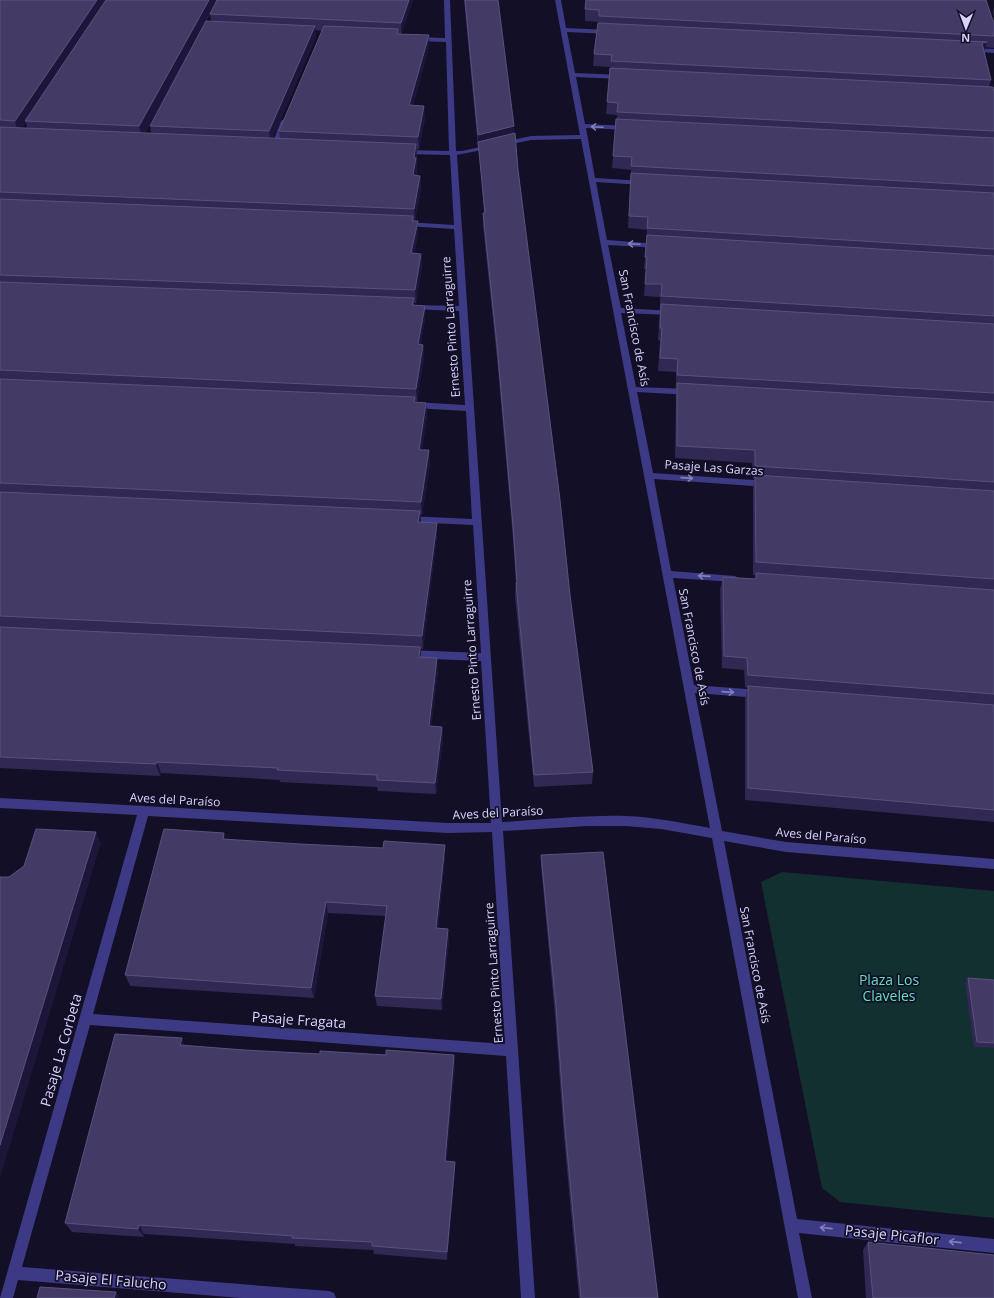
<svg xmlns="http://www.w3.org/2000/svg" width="994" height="1298" viewBox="0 0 994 1298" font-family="'Open Sans',sans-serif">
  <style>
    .green { fill: #12302f }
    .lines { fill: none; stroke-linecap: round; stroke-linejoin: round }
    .street { fill: #3d3a85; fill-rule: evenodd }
    .wall { fill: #312854; fill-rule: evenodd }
    .shaded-wall { fill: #1d163a }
    .building { fill: #433a66; stroke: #5a527e }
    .oneway { stroke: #837fbc }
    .labels { text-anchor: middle; stroke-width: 3.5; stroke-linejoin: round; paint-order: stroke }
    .street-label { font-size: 12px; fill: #d9d4ff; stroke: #130f26 }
    .near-park-label { font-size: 14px; fill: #5fe0c0; stroke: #130f26 }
    .near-street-label { font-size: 14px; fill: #d9d4ff; stroke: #130f26 }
  </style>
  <rect width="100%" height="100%" fill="#130f26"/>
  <path class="green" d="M782 872 994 891V1218L840 1202 822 1188 761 882Z"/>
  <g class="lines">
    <path class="street" d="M444 0H450L456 151H462L531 136 580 135 555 0H561L566 28 609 30 612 32 609 34 567 32 575 73 622 75 625 77 622 79 576 77 585 124 628 126 631 128 628 130 586 128 595 178 643 181 647 183 643 185 596 182 607 240 659 244 663 246 659 248 608 245 621 308 673 311 677 313 673 315 621 313 636 387 690 389 694 392 690 395 637 392 653 473 766 481 770 484 766 487 654 479 671 571 735 576 740 579 735 582 673 578 694 685 759 690 763 691 764 694 763 697 759 698 695 693 722 831 786 842 994 859V869L786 852 724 841 797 1219 994 1239V1253L799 1233 812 1298H798L712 838 661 829 625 826H588L503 831 535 1298H521L506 1056 90 1025 22 1267 329 1291 334 1293 336 1298H241L18 1280 13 1298H0L137 815 0 808V798L448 823H491L481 661 408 658 404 657 403 654 404 651 408 650 481 653 473 525 408 522 403 519 408 516 472 519 466 411 414 408 410 405 414 402 465 405 459 311 412 309 408 307 412 305 459 306 454 229 406 226 402 224 406 222 454 225 450 155 404 154 401 152 404 150 449 151 446 42 415 41 412 39 415 37 445 38ZM581 139 710 828C682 823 654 817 625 816 584 815 543 820 502 822L457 155 531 140ZM148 816 448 833 492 832 505 1044 93 1014Z
      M971 48 994 49V53L969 51V49Z
      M284 119 287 121 277 147 272 148 271 147 281 121Z"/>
  </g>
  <path class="wall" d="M0 0H413L401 34 429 35V47L413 105 425 118 419 149H417V170L416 176H420L421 188 415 221 418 234 414 254H421L422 266 416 303H414V305L425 306V318L421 344 423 345 424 357 417 401H415V402L426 403 427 415 422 450 430 463 422 515H420L421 522 437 523V535L423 649H421V658L438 671 431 726 442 727 443 739 436 794 378 791 377 787 280 782V780L161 773 160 776 0 768ZM210 14 211 21 150 126 151 133H145ZM315 30 322 31 279 131 280 138H273L316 37ZM26 122 27 128H22Z
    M464 0H498L514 133 570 595 593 772 592 784 534 787 515 596 516 583 513 539 497 358 483 226V213H484L479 147 478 148Z
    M994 7V17L993 12Z
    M585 9 993 21H994V48L985 47 984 52 991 80 989 87 994 92V822L745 800V698L748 688 745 687 744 670 722 668 720 589 723 577 755 579 756 575H753V487L755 479H753L752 463 675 458 676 396 677 388H676V372L658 371 660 341 658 340 660 309V297L644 296 646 269H644L647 230 628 228 631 170 612 168 617 115 606 114 611 67 593 66 594 54 598 22 585 21Z
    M226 839 445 856 438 928 448 929 449 939 442 1010 377 1006 375 996 386 916 328 913 314 998 130 986 125 975Z
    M541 855 658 1298H579L564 1137 555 1016 541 866Z
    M968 978 994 980V1048L974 1047 965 983Z
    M185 1046 244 1050 320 1054 454 1055 455 1065 446 1161 455 1162V1171L447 1260 374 1254 373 1250 295 1246V1244L144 1234V1237L72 1232 65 1223Z
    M868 1242 994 1298H866L863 1250Z"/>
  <path class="shaded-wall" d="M97 0H107L25 121 26 123 18 133 15 121Z
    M209 0H217L142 138 139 126Z
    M409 0H413L401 34V23Z
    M315 26 316 37 271 143 269 131Z
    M429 35V47L410 117 409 105Z
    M987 42 983 54 982 43Z
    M424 106 425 118 419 149 418 137Z
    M514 126V139L478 142 479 147 478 148V135Z
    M416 144 417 170 414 188 413 175 414 158Z
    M420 176 421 188 415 222 414 209Z
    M418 221V234L411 266V253Z
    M421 254 422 266 416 303 415 290Z
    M425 306V318L419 357 418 344Z
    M423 345 424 357 417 401 416 389Z
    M426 403 427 415 420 463 419 450Z
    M429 450 430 463 422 515 421 502Z
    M420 511 421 524 418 522Z
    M437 523V535L423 649 422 636Z
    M420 647 421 660 419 657Z
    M437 658 438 671 430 738 429 726Z
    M442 727 443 739 436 794 435 783Z
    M157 762 161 773 160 776 156 764Z
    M96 832 101 843 0 1178V1145Z
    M224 833 228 845 223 839Z
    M445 845V856L437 939 436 928Z
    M326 902 328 913 314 998 311 988Z
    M448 929 449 939 442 1010 441 999Z
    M182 1038 186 1048 180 1045Z
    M454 1055 455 1065 446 1170 445 1161Z
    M455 1162V1171L447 1260V1252Z
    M139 1225 144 1234V1237L138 1229Z
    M116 1292 120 1298H114Z"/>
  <path class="building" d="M0 0H97L15 121 0 120Z
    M106 0H209L139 126 25 121Z
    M217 0H409L401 23 210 14Z
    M465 0H498L514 126 478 135Z
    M586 0H986L993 21H994V36L599 16V10L585 9Z
    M206 21 315 26 269 131 150 126Z
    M598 23 987 42 982 43 991 80 611 61 612 55 594 54Z
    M324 26 398 29 397 34 429 35 409 105 424 106 418 137 279 131Z
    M610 68 993 87 994 92V131L617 112 618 103 607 102Z
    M616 119 994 138V186L631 166 632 157 613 156Z
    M0 127 416 144 414 158H416L413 175 420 176 414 209 0 192Z
    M515 133 518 170 560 500 570 595 593 772 534 775 516 583H517L513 526 497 345 483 213H485L478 142Z
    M631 173 994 193V249L647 228 648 217 629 216Z
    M0 199 413 216 412 221H418L411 253 421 254 415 290 0 275Z
    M647 235 994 256V316L661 296 662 284H645L647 257H645Z
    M0 282 414 298 412 305 425 306 418 344 423 345 416 389 0 370Z
    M661 304 994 324V393L677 375 678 359 660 358 662 328H660Z
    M0 379 415 397 414 402 426 403 419 450H429L421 502 0 483Z
    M677 383 994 402V482L755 466V450L677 446Z
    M755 475 994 491V579L756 562Z
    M0 492 420 511 418 522 437 523 422 636 0 616Z
    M756 573 994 590V694L748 675 747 658 724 656 723 577 756 579Z
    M0 627 420 647 419 657 437 658 429 726 442 727 435 783 377 780V775L277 770 278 768 157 762 156 764 0 757Z
    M748 686 994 705V810L748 788Z
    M36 829 96 832 0 1145V877H9L24 866Z
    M164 829 224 833 223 839 300 844 383 848 384 841 445 845 436 928 448 929 441 999 375 996 387 906 326 902 311 988 125 975Z
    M603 852 658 1298H581L565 1128 556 1006 541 855Z
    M968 978 994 980V1043L977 1042Z
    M115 1034 182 1038 180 1045 244 1050 320 1054V1051L386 1055V1050L454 1055 445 1161 455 1162 447 1252 372 1246V1242L292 1238 293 1236 139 1225 138 1229 65 1223Z
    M868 1242 994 1255V1298H873Z
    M40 1287 116 1292 114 1298H37Z"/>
  <defs><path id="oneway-shaft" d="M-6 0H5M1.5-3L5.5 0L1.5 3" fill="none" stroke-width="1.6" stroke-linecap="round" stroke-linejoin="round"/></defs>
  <g class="oneway">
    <use href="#oneway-shaft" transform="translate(597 127) rotate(-177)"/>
    <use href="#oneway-shaft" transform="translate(634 244) rotate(-177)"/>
    <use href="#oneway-shaft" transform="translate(687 478) rotate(4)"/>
    <use href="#oneway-shaft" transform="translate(704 576) rotate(-176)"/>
    <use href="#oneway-shaft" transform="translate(728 692) rotate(4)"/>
    <use href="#oneway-shaft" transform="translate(826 1228) rotate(-174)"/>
    <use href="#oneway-shaft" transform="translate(955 1242) rotate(-174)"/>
  </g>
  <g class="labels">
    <g class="street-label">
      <text transform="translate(451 327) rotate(-94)" y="4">Ernesto Pinto Larraguirre</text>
      <text transform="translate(634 328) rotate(79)" y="4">San Francisco de Asís</text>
      <text transform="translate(714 468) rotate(4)" y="4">Pasaje Las Garzas</text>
      <text transform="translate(694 647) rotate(79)" y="4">San Francisco de Asís</text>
      <text transform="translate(472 650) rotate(-94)" y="4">Ernesto Pinto Larraguirre</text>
      <text transform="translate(175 800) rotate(3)" y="4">Aves del Paraíso</text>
      <text transform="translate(498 813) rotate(-3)" y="4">Aves del Paraíso</text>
      <text transform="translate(821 836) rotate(5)" y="4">Aves del Paraíso</text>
      <text transform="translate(755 965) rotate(79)" y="4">San Francisco de Asís</text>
      <text transform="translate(494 973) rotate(-94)" y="4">Ernesto Pinto Larraguirre</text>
    </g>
    <g class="near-park-label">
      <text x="889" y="985">Plaza Los<tspan x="889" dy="16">Claveles</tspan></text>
    </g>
    <g class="near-street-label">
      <text transform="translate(299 1020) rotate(4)" y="5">Pasaje Fragata</text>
      <text transform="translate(61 1050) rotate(-74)" y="5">Pasaje La Corbeta</text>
      <text transform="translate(892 1235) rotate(6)" y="5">Pasaje Picaflor</text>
      <text transform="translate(111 1280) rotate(5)" y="5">Pasaje El Falucho</text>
    </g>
  </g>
  <g transform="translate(966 28) rotate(181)" stroke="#130f26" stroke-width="3" paint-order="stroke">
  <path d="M0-3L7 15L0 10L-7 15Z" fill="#d9d4ff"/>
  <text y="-6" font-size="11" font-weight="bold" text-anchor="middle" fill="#d9d4ff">N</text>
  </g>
</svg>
